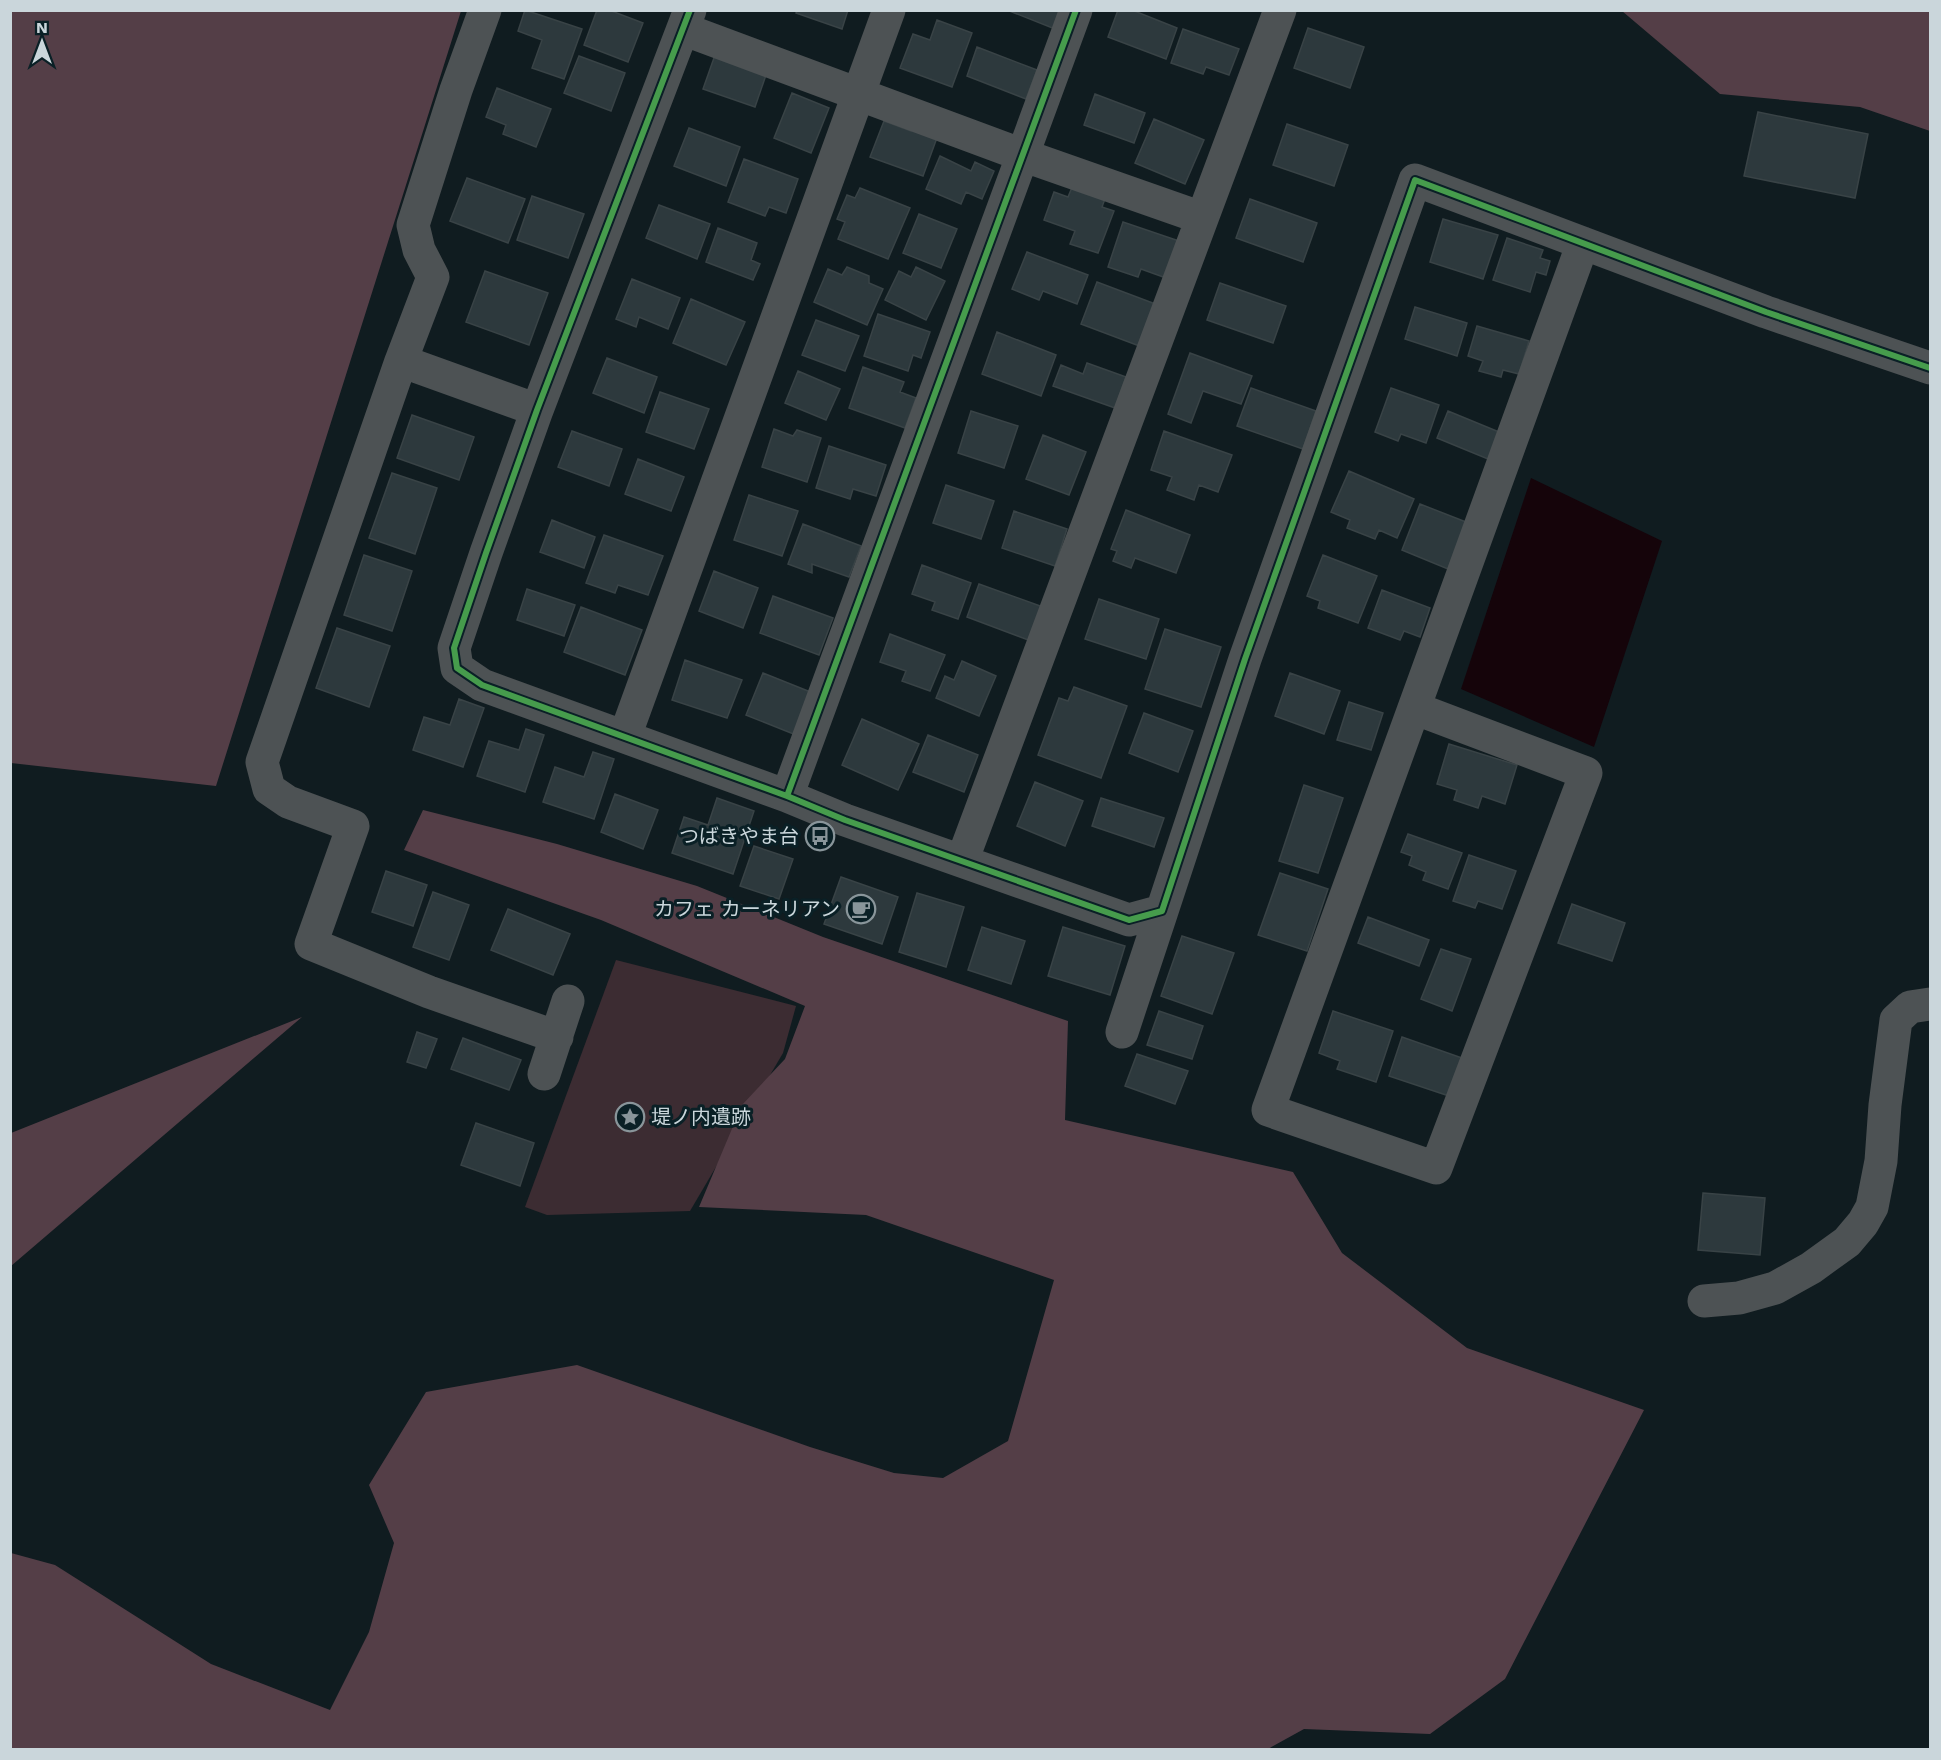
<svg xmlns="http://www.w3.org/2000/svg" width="1941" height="1760" viewBox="0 0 1941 1760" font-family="'Work Sans','Noto Sans JP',sans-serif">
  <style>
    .green { fill: #3c2c32 }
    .forest { fill: #543e47 }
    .water { fill: #15040a }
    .building { fill: #2d393d; stroke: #394346; stroke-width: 1.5 }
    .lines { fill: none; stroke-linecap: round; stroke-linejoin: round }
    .minor { stroke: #4d5254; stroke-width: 33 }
    .cycleway-casing { stroke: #0a2026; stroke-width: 10 }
    .cycleway { stroke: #469c4c; stroke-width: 6 }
    .labels { text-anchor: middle; stroke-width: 6; stroke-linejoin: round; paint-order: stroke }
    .poi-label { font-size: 20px; fill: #cad6db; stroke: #0a2026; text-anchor: end }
  </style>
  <rect width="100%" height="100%" fill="#101c20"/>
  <path class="green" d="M616 960 796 1006 783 1053 690 1211 547 1215 525 1207Z"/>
  <path class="forest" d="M11 10 461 11 216 786 11 763Z
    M1622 11H1930V131L1860 107 1720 94Z
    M423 810 557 844 697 886 823 937 1068 1021 1065 1120 1293 1172 1342 1253 1467 1348 1644 1410 1505 1679 1430 1734 1304 1729 1266 1750 11 1749V1553L55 1565 211 1664 330 1710 369 1632 394 1543 369 1485 426 1392 577 1365 810 1447 894 1473 943 1478 1008 1441 1054 1280 866 1215 699 1207 742 1105 785 1059 805 1006 601 920 404 850Z
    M302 1017 11 1266V1133Z"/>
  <path class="water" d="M1531 478 1662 541 1594 747 1461 689Z"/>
  <path class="building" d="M525 10 582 29 564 79 532 68 542 40 518 31Z
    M597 10H609L643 23 628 62 584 45Z
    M797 10H848L842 29 796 13Z
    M1007 10H1062L1055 29Z
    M1118 10H1132L1177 28 1166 59 1108 37Z
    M937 20 972 33 952 87 900 68 913 34 930 40Z
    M1308 28 1364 47 1350 88 1294 68Z
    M1183 29 1239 49 1229 75 1206 67 1203 74 1171 63Z
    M977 47 1037 70 1026 99 967 76Z
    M715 55 767 72 755 107 703 89Z
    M579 56 625 73 611 111 564 93Z
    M497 88 551 109 536 147 503 134 506 125 486 117Z
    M792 93 829 108 811 153 774 138Z
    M1095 94 1145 113 1134 143 1084 125Z
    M1758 112 1868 134 1855 198 1744 176Z
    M1154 119 1204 140 1185 184 1135 163Z
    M884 121 911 131 913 126 938 135 923 176 870 157Z
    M1287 124 1348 145 1334 186 1273 165Z
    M689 128 740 147 726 186 674 166Z
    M940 156 971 171 975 162 994 171 982 199 966 192 961 204 926 189Z
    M744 159 798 179 786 213 769 207 765 216 728 202Z
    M467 178 525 199 508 243 450 221Z
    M1073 185 1106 196 1102 207 1114 211 1098 253 1070 244 1075 231 1044 220 1054 192 1068 197Z
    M860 188 910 208 888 259 838 239 845 222 837 219 847 195 855 198Z
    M532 196 584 214 568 258 517 240Z
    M1250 199 1317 223 1303 262 1236 238Z
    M659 205 710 224 697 259 646 238Z
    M919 214 957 229 941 268 903 253Z
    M1443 219 1498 235 1483 279 1430 262Z
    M1123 222 1179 241 1166 278 1141 269 1138 277 1108 267Z
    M718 228 757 243 751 260 760 264 753 280 706 262Z
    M1507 238 1543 250 1540 258 1550 261 1546 275 1536 272 1530 292 1493 280Z
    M1027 252 1088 275 1077 304 1043 291 1039 300 1012 289Z
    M847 267 869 276V283L883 289 867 325 814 302 828 269 842 275Z
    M916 267 945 281 926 320 885 300 899 271 911 277Z
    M485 271 548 293 529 345 466 322Z
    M632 279 680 298 668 329 639 317 636 327 616 319Z
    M1097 282 1158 305 1142 347 1081 324Z
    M1220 283 1286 306 1273 343 1207 320Z
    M691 299 745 322 726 365 673 343Z
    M1415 307 1467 323 1457 356 1405 339Z
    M878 314 930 332 921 358 913 355 908 371 864 356Z
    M816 320 859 336 845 371 802 355Z
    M1477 326 1529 341 1519 374 1503 370 1501 377 1479 371 1483 361 1468 356Z
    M997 332 1056 355 1041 396 982 374Z
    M1190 353 1252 376 1241 404 1203 391 1191 423 1168 414Z
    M607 358 657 377 644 413 593 393Z
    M1087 363 1126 377 1115 408 1053 386 1061 365 1083 374Z
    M863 367 904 382 900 392 916 398 905 428 849 408Z
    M798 371 840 389 826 420 785 403Z
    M1251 388 1316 411 1303 449 1237 426Z
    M1391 388 1439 405 1426 443 1401 434 1398 441 1375 432Z
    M660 392 709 409 694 449 646 432Z
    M971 411 1018 426 1004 468 958 453Z
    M1448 411 1499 432 1488 459 1437 438Z
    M412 415 474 437 459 480 397 458Z
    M774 429 793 436 797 430 821 438 807 482 762 467Z
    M572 431 622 449 609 486 558 467Z
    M1164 431 1232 455 1218 492 1199 485 1194 500 1167 490 1172 477 1151 470Z
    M1043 435 1086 452 1069 495 1026 479Z
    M829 446 886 465 876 496 853 489 850 499 816 488Z
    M638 459 684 477 671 511 625 494Z
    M1349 471 1414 499 1397 538 1379 530 1375 539 1347 528 1350 520 1331 512Z
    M392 473 437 488 415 554 369 538Z
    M946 485 994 501 981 539 933 523Z
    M749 495 798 511 782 556 734 540Z
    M1420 504 1466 522 1448 569 1402 550Z
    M1126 510 1190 535 1176 573 1135 558 1131 568 1113 561 1117 551 1111 549Z
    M1014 511 1067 529 1055 566 1002 548Z
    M552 520 595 537 584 568 540 552Z
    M803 524 861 546 849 577 812 564V573L788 564Z
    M604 535 663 556 648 595 618 585 615 593 586 583Z
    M364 555 412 571 392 631 344 615Z
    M1323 555 1377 576 1358 623 1318 608 1320 601 1307 596Z
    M922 565 971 583 958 619 932 610 935 602 912 594Z
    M714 571 758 588 743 628 699 611Z
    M979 584 1043 607 1031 641 967 617Z
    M527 589 575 605 564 636 517 620Z
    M1382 590 1430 608 1420 637 1404 631 1400 640 1368 628Z
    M773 596 833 618 819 655 760 633Z
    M1099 599 1159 619 1146 659 1085 639Z
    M581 607 642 630 625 675 564 652Z
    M337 628 390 646 369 707 316 688Z
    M1165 629 1221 647 1201 707 1145 689Z
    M890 634 945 655 930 691 902 681 906 671 880 662Z
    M685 660 742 680 727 718 672 700Z
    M962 661 996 676 979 716 936 698 945 676 954 680Z
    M763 673 813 693 796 735 746 715Z
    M1290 673 1340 691 1324 734 1275 716Z
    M1074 687 1127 706 1101 778 1038 755 1059 698 1068 701Z
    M459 699 484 708 463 767 413 750 424 717 450 725Z
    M1349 702 1383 713 1371 750 1337 740Z
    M1144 713 1193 731 1178 772 1129 753Z
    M862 719 919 744 898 790 842 765Z
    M526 729 544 735 525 792 477 776 489 741 519 750Z
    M928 735 978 755 964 792 913 772Z
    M1449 744 1517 765 1505 804 1482 796 1478 808 1454 800 1457 790 1437 784Z
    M593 752 614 759 594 819 543 802 555 767 584 777Z
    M1035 782 1083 801 1065 846 1017 826Z
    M1304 785 1343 798 1318 873 1279 861Z
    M615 794 658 810 643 849 601 832Z
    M717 798 754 811 733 874 672 853 684 817 708 825Z
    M1101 798 1164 818 1154 847 1092 826Z
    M1408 834 1462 853 1448 889 1423 880 1426 872 1409 865 1412 856 1401 852Z
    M754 846 793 859 779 899 740 886Z
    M1469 855 1516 871 1502 909 1478 901 1475 908 1453 901Z
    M386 871 427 885 413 926 372 912Z
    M1280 873 1328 889 1307 951 1258 935Z
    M841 877 898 897 882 944 824 924Z
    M433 892 469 905 449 960 413 947Z
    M917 893 964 907 946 967 899 952Z
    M1572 904 1625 923 1612 961 1558 943Z
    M508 909 570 934 553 975 491 950Z
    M1368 917 1429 940 1419 966 1358 943Z
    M982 927 1025 941 1011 984 968 970Z
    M1063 927 1125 946 1110 995 1048 976Z
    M1182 936 1234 953 1212 1014 1161 996Z
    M1441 949 1471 959 1452 1011 1421 999Z
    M1159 1011 1203 1026 1192 1059 1147 1045Z
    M1333 1011 1393 1031 1376 1082 1337 1069 1340 1061 1319 1053Z
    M417 1032 437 1039 426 1068 407 1062Z
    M1402 1037 1462 1058 1449 1096 1389 1076Z
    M463 1038 521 1060 509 1090 451 1069Z
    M1137 1054 1188 1071 1175 1104 1125 1086Z
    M476 1123 534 1143 520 1186 461 1165Z
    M1703 1193 1765 1198 1760 1255 1698 1250Z"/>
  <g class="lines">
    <path class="minor" d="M485 10 456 90 413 225 419 250 433 277 401 361 262 762 269 789 288 802 353 826 311 944 429 992 557 1037
      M690 10 537 410 486 553 454 648 457 668 482 685 787 796 845 820 1129 920 1162 911 1245 659 1415 180 1766 312 1930 368
      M683 29 1028 157 1202 218
      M401 361 537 410
      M1414 708 1586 773 1436 1168 1268 1110 1583 243
      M625 736 889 10
      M787 796 1076 10
      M962 861 1280 10
      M1122 1032 1162 911
      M544 1074 568 1001
      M1704 1301 1739 1298 1775 1288 1811 1268 1847 1242 1863 1223 1872 1207 1881 1161 1885 1105 1896 1020 1910 1007 1930 1004"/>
    <g class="cycleway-casing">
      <path id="cycleway" d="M690 10 537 410 486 553 454 648 457 668 482 685 787 796 845 820 1129 920 1162 911 1245 659 1415 180 1766 312 1930 368
        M787 796 1076 10"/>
    </g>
    <use href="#cycleway" class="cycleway"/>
  </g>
  <defs>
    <g id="bus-ring" transform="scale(1.5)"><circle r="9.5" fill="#0a2026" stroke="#89959a" stroke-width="1.5"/><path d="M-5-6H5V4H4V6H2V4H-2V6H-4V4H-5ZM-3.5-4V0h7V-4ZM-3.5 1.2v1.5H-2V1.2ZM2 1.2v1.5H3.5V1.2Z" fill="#89959a"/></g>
    <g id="cafe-ring" transform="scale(1.5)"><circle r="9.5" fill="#0a2026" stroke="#89959a" stroke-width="1.5"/><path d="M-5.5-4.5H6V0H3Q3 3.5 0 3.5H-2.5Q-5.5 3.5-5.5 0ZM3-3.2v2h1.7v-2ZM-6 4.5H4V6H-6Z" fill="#89959a"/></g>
    <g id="sight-ring" transform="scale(1.5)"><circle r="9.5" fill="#0a2026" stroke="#89959a" stroke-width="1.5"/><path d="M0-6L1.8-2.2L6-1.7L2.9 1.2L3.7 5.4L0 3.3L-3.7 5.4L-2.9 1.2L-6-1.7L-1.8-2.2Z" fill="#89959a"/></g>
  </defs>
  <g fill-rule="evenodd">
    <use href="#bus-ring" x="820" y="836"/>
    <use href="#cafe-ring" x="861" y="909"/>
    <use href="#sight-ring" x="630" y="1117"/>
  </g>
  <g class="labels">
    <g class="poi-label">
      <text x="799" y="843">つばきやま台</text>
      <text x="840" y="916">カフェ カーネリアン</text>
      <text x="651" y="1124" text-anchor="start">堤ノ内遺跡</text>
    </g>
  </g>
  <rect width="1941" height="1760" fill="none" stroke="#cad6db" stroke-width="24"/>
  <g transform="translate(42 42)" stroke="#0a2026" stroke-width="4.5" paint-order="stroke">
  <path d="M0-4.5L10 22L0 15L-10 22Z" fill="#cad6db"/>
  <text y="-9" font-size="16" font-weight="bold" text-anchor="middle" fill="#cad6db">N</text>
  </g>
</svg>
